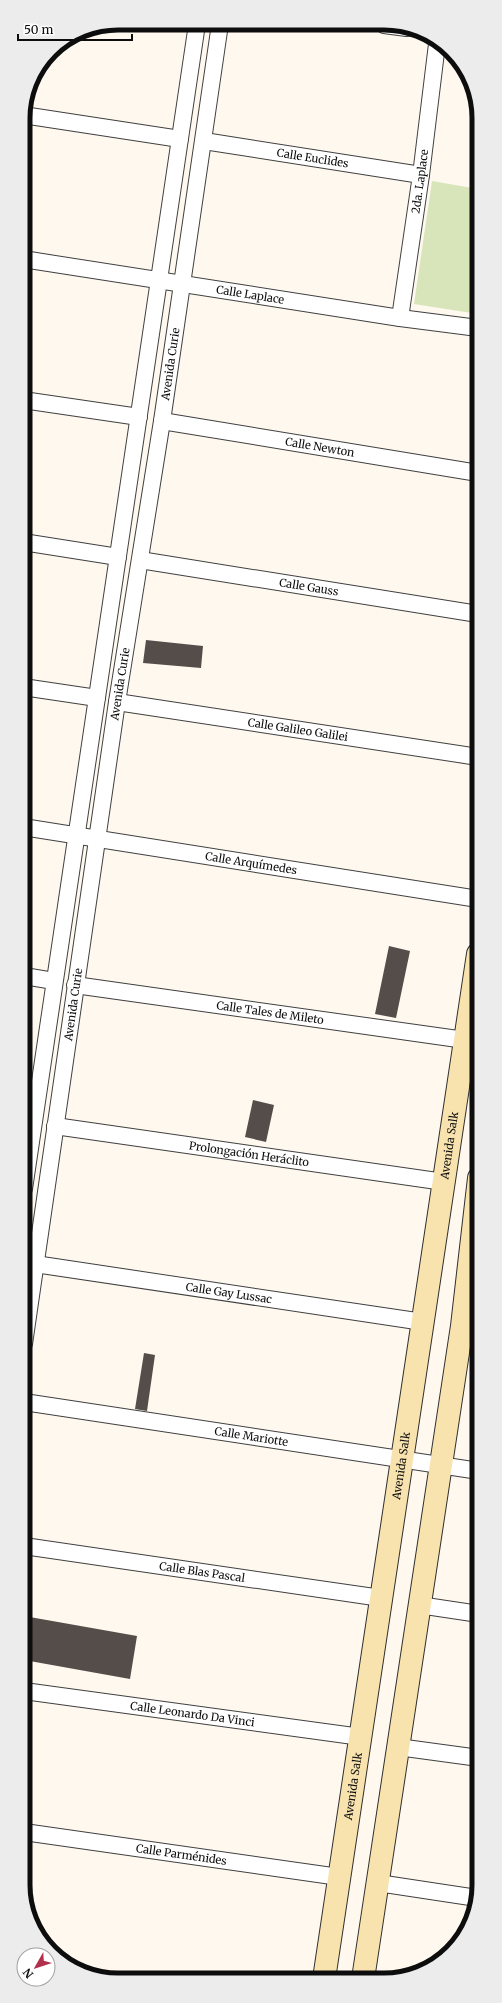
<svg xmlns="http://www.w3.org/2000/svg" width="502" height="2003" viewBox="0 0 502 2003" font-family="Merriweather,serif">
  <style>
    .green { fill: #d8e5bb }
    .building { fill: #554d4a }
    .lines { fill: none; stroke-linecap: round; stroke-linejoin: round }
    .minor-casing { stroke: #404040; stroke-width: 18 }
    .secondary-casing { stroke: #2f2f2f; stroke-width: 24 }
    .minor { stroke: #fff; stroke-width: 16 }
    .secondary { stroke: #f8e3af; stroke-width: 22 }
    .labels { text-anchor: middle; stroke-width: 4; stroke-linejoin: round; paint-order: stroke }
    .street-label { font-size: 11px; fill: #0d0d0d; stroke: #fff }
    .rim { fill: none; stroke: #0d0d0d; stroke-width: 5 }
  </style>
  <rect width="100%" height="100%" fill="#fef8ee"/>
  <path class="green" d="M432 181 478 189V314L414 304Z"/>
  <path class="building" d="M146 640 203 646 201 668 143 663Z
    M389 946 410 951 396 1018 375 1014Z
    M253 1100 274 1105 266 1142 245 1137Z
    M144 1353 155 1355 147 1411 135 1409Z
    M24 1616 137 1636 130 1679 24 1660Z"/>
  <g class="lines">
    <g class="minor-casing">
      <g id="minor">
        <path d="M384 25 407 28"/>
        <path d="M23 115 180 139"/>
        <path id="s1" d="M204 141 421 175"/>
        <path id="s2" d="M23 259 400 318 478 328"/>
        <path id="s3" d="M400 318 421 175 437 44"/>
        <path d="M23 400 139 417"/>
        <path id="s4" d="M162 421 478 473"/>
        <path d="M23 542 118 557"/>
        <path id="s5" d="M140 560 478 614"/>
        <path d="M23 687 97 698"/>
        <path id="s6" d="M117 702 478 757"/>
        <path id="s7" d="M23 827 478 899"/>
        <path d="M24 976 54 981"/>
        <path id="s8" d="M75 985 465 1040"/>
        <path id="s9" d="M55 1126 444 1182"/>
        <path d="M24 1189 197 24"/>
        <path id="s10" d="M35 1264 423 1322"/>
        <path d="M462 1326 479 1329"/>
        <path id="s11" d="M24 1344 117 702 162 421 220 24"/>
        <path id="s12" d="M24 1402 479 1471"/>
        <path id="s13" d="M24 1546 381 1598"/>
        <path d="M419 1605 479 1614"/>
        <path id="s14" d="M24 1691 361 1737"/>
        <path d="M398 1747 479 1758"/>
        <path id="s15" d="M24 1832 339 1877"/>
        <path d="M378 1883 477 1898"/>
      </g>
    </g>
    <g class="secondary-casing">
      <g id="secondary">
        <path id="s16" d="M324 1979 478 954"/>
        <path d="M363 1979 462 1326 479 1178"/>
      </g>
    </g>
    <use href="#minor" class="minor"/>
    <use href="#secondary" class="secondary"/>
  </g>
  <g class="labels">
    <g class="street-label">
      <text dy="4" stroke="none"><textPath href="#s1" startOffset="110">Calle Euclides</textPath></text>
      <text dy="4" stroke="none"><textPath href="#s3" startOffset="138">2da. Laplace</textPath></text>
      <text dy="4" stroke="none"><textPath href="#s2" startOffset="230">Calle Laplace</textPath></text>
      <text dy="4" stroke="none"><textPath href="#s11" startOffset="991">Avenida Curie</textPath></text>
      <text dy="4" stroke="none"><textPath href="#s4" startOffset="160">Calle Newton</textPath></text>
      <text dy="4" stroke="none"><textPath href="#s5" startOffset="171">Calle Gauss</textPath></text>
      <text dy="4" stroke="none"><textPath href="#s11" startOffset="667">Avenida Curie</textPath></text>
      <text dy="4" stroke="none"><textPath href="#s6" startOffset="183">Calle Galileo Galilei</textPath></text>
      <text dy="4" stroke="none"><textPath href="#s7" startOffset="231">Calle Arquímedes</textPath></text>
      <text dy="4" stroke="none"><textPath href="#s11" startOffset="343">Avenida Curie</textPath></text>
      <text dy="4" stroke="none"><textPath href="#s8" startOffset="197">Calle Tales de Mileto</textPath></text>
      <text dy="4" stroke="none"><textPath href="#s16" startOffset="843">Avenida Salk</textPath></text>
      <text dy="4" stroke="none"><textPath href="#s9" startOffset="196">Prolongación Heráclito</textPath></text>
      <text dy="4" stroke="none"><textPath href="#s10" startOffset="196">Calle Gay Lussac</textPath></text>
      <text dy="4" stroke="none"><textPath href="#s12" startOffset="230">Calle Mariotte</textPath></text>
      <text dy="4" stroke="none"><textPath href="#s16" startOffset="519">Avenida Salk</textPath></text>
      <text dy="4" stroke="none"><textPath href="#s13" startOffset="180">Calle Blas Pascal</textPath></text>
      <text dy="4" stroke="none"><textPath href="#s14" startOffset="170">Calle Leonardo Da Vinci</textPath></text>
      <text dy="4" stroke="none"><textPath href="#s16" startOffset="195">Avenida Salk</textPath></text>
      <text dy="4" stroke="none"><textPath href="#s15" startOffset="159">Calle Parménides</textPath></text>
    </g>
  </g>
  <path d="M0 0H502V2003H0ZM118 30H384A88 88 0 0 1 472 118V1885A88 88 0 0 1 384 1973H118A88 88 0 0 1 30 1885V118A88 88 0 0 1 118 30Z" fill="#ececec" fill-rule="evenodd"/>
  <path class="rim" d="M118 30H384A88 88 0 0 1 472 118V1885A88 88 0 0 1 384 1973H118A88 88 0 0 1 30 1885V118A88 88 0 0 1 118 30Z"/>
  <g transform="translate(36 1967) rotate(231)"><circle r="19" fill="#ffffff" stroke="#9e9e9e"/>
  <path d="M0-3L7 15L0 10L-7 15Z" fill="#b1314d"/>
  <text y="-6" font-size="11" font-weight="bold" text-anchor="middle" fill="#0d0d0d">N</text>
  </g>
  <path d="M18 34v6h114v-6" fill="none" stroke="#0d0d0d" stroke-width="2"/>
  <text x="24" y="34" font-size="12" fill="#0d0d0d" stroke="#ffffff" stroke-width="3" paint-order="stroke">50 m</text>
</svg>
